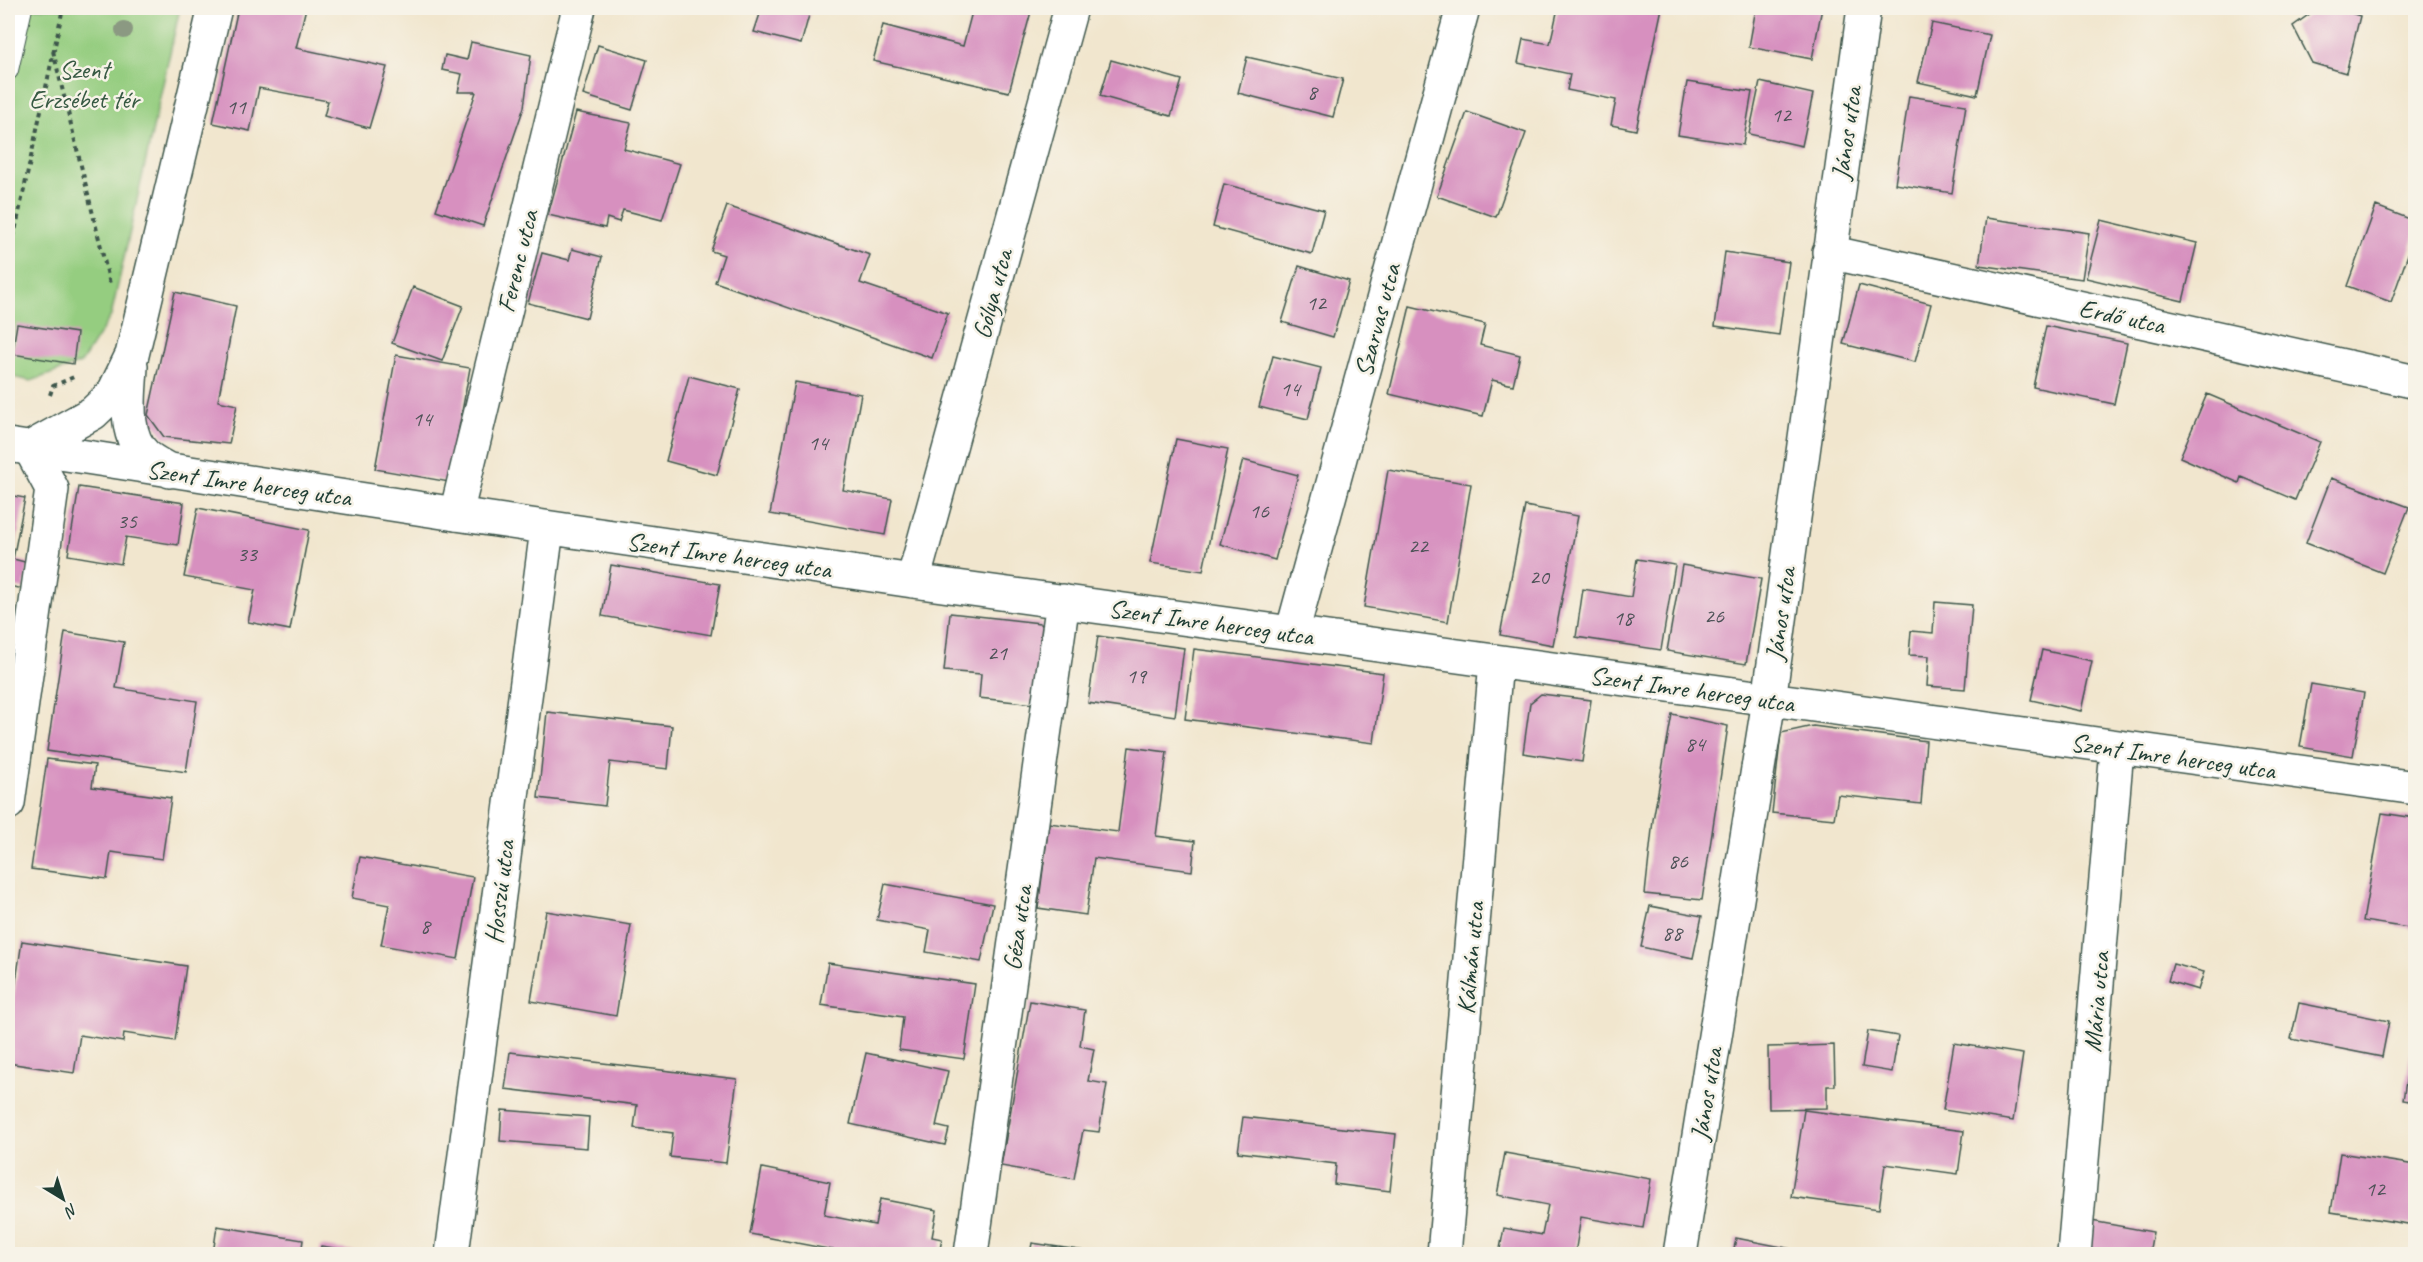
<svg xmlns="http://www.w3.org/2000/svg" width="2423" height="1262" viewBox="0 0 2423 1262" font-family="Caveat,sans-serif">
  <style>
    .green { fill: #95cd80; stroke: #5a855a; stroke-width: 1.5 }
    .building { fill: #d790bf }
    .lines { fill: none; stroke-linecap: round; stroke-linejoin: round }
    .lane-casing { stroke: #3e564b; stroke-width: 22 }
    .street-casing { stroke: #3e564b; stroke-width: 36 }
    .secondary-casing { stroke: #3e564b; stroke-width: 36 }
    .path { stroke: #3e564b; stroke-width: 4; stroke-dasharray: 4.5 4.5; stroke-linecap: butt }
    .lane { stroke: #fff; stroke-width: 20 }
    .street { stroke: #fff; stroke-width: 33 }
    .secondary { stroke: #fff; stroke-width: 33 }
    .tree { fill: #8b9982 }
    .labels { text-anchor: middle; stroke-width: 5; stroke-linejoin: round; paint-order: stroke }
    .number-label { font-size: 22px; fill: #4d5257 }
    .park-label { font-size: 26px; fill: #375a43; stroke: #f7f3e8 }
    .street-label { font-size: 26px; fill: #1f3d34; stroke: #f7f3e8 }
  </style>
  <rect width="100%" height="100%" fill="#f7f3e8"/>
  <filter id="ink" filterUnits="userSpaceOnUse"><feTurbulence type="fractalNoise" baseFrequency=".0167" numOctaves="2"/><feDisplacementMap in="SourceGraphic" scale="12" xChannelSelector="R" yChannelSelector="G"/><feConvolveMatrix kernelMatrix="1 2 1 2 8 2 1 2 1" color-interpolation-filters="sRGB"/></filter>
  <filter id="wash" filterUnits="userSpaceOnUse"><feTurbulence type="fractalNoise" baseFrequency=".008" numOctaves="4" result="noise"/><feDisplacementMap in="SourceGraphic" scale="24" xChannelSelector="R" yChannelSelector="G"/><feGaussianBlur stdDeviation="1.35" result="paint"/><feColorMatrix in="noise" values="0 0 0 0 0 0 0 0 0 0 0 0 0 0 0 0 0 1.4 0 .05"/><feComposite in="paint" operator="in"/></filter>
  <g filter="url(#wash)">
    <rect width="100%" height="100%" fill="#f1e6ce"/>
    <path class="green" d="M8 8H180L111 316 81 363 31 381 8 376Z"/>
    <g id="blocks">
      <path class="building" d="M238 8H306L296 48 387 67 369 128 324 116 328 101 259 88 250 131 213 123Z
        M762 8H811L801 44 754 32Z
        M973 8H1032L1009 92 873 61 883 25 963 46Z
        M1558 8H1662L1636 130 1611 125 1616 100 1567 90 1570 74 1518 63 1523 39 1550 44Z
        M1756 8H1822L1812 59 1749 47Z
        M2318 8H2336L2360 16 2346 73 2312 63 2293 26Z
        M1932 23 1990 35 1977 95 1918 82Z
        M471 42 531 55 524 107 483 226 436 210 476 92H458L462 74 442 70 445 55 467 60Z
        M598 45 647 60 632 110 583 95Z
        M1247 57 1343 79 1333 117 1238 93Z
        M1111 60 1182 80 1171 116 1100 96Z
        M1687 82 1752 92 1743 145 1678 135Z
        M1760 82 1813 94 1802 146 1749 134Z
        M1909 96 1966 105 1952 193 1895 184Z
        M576 112 631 123 624 149 680 164 662 220 623 210 619 222 607 218 605 228 548 215Z
        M1467 112 1526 133 1496 217 1437 196Z
        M1224 184 1324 210 1312 254 1213 227Z
        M727 206 870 255 860 283 948 313 932 358 715 282 724 255 711 251Z
        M2376 206 2415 221V235L2391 302 2347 286Z
        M1986 218 2089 233 2082 279 1979 265Z
        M2101 220 2197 243 2183 301 2086 278Z
        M572 249 602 257 587 318 528 303 542 253 569 260Z
        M1725 252 1789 262 1779 335 1715 326Z
        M1299 266 1349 281 1333 337 1282 322Z
        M1859 285 1931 304 1915 362 1843 344Z
        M413 287 463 306 442 361 392 343Z
        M175 292 236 306 218 401 237 405 229 444 164 437 148 415Z
        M1410 306 1485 324 1480 345 1520 355 1513 385 1492 380 1483 416 1389 394Z
        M17 324 77 333 73 364 12 354Z
        M2046 326 2127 343 2114 404 2033 387Z
        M396 355 470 368 449 482 375 469Z
        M1273 356 1321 368 1308 419 1259 407Z
        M689 376 740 389 717 475 666 461Z
        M795 382 861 394 843 490 892 499 885 535 770 514Z
        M2207 394 2320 442 2295 500 2241 477 2239 483 2180 457Z
        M1176 439 1228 449 1203 571 1150 563Z
        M1243 460 1298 475 1275 560 1220 544Z
        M1388 470 1471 484 1448 622 1364 607Z
        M2331 478 2409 507 2383 573 2306 543Z
        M79 487 184 503 178 545 126 537 121 564 68 555Z
        M8 495 25 498 13 559 29 563 24 589 8 586Z
        M1525 506 1578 516 1553 645 1500 635Z
        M198 508 309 530 290 630 248 622 255 590 184 577Z
        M1637 559 1675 565 1661 650 1576 637 1583 589 1631 597Z
        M611 565 720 584 711 635 602 616Z
        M1682 565 1761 579 1746 664 1667 651Z
        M1935 602 1972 605 1965 689 1927 686 1929 656 1909 655 1911 631 1933 633Z
        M950 613 1040 623 1050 634 1043 705 979 698 981 674 944 671Z
        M65 632 124 642 116 688 197 701 186 772 47 751Z
        M1098 636 1184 648 1175 716 1088 703Z
        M1194 649 1383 673 1374 743 1185 719Z
        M2042 650 2092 661 2081 711 2031 700Z
        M2311 684 2364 693 2353 756 2300 747Z
        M1541 694 1591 700 1582 762 1523 753 1530 703Z
        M547 712 672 726 668 769 610 762 605 806 538 798Z
        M1672 714 1728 726 1702 900 1645 894 1653 820Z
        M1813 726 1926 741 1921 804 1838 795 1834 819 1772 813 1781 733Z
        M1129 747 1167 752 1156 836 1195 841 1192 871 1094 858 1086 915 1038 908 1049 823 1118 832Z
        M47 759 95 765 92 787 171 798 162 859 111 852 107 879 31 869Z
        M2382 813 2415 818V929L2363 921Z
        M360 857 473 877 458 959 381 945 389 905 352 898Z
        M885 884 993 904 981 962 926 952 930 930 877 920Z
        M1650 906 1702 916 1693 958 1641 947Z
        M546 911 631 925 616 1016 531 1001Z
        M22 941 186 966 175 1041 124 1033 123 1042 80 1035 74 1073 8 1063V1034Z
        M828 963 975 984 964 1059 899 1050 903 1017 821 1005Z
        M2173 964 2204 972 2198 990 2168 981Z
        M1030 1001 1085 1010 1080 1046 1094 1049 1088 1081 1107 1084 1099 1132 1083 1130 1074 1179 1001 1166Z
        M2299 1003 2389 1021 2382 1057 2291 1039Z
        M1868 1031 1898 1036 1892 1072 1862 1067Z
        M2414 1032 2415 1033V1102L2403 1100Z
        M1954 1043 2023 1054 2013 1121 1943 1110Z
        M1834 1045 1835 1086H1827V1108L1769 1109 1768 1047Z
        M510 1052 737 1079 726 1163 670 1157 673 1133 634 1128 637 1105 505 1089Z
        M866 1053 948 1071 936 1126 949 1129 945 1145 850 1124Z
        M502 1110 589 1117 587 1148 500 1141Z
        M1804 1110 1964 1131 1958 1174 1885 1164 1879 1209 1791 1197Z
        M1243 1117 1396 1134 1390 1191 1334 1184 1336 1164 1238 1152Z
        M1505 1153 1651 1179 1643 1228 1581 1217 1575 1254H1499L1504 1228 1542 1235 1548 1205 1497 1195Z
        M2340 1153 2415 1165V1225L2331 1212Z
        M762 1168 830 1182 824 1215 875 1225 880 1199 937 1210 932 1237 942 1239 939 1254H854L750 1234Z
        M2086 1220 2153 1232 2149 1254H2080Z
        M217 1226 303 1240 301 1254H213Z
        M1736 1238 1792 1249 1791 1254H1733Z
        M1032 1243 1098 1253V1254H1030Z
        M321 1246 364 1253V1254H319Z"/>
    </g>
  </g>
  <g filter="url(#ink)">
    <use href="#blocks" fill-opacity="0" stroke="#3e564b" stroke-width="1.5"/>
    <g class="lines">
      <g class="lane-casing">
        <path id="lane" d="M8 70 22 8"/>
      </g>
      <g class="street-casing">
        <path id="street" d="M1829 252 2416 382
          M456 514 913 581 2416 788
          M913 581 1071 8
          M1292 633 1463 8
          M8 803 52 489 30 448
          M452 1254 547 529
          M971 1254 1063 601
          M1444 1254 1496 662
          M1680 1254 1769 700 1864 8
          M2074 1254 2117 749"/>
      </g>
      <g class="secondary-casing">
        <path id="secondary" d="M131 366C130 394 122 435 146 456 153 462 162 466 170 471
          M8 445 456 514 579 8
          M30 448 93 413 113 394 132 355 215 8"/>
      </g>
      <path class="path" d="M53 51 110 284
        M8 264 63 8
        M50 395 53 386 76 376"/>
      <use href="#lane" class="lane"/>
      <use href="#street" class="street"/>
      <use href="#secondary" class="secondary"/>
    </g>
    <circle class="tree" cx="124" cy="30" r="9"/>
  </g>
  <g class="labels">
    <g class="number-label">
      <text x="1312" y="99">8</text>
      <text x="236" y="114">11</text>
      <text x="1781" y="122">12</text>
      <text x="1316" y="310">12</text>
      <text x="1290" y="396">14</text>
      <text x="422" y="426">14</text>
      <text x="818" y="450">14</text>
      <text x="1259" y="518">16</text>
      <text x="127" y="528">35</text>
      <text x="1418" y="553">22</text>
      <text x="247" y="561">33</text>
      <text x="1539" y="584">20</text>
      <text x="1714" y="623">26</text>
      <text x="1623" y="625">18</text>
      <text x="997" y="660">21</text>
      <text x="1136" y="683">19</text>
      <text x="1695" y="751">84</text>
      <text x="1678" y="868">86</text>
      <text x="425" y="933">8</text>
      <text x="1672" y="940">88</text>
      <text x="2375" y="1196">12</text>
    </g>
    <g class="park-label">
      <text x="84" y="78">Szent<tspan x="84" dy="30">Erzsébet tér</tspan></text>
    </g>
    <g class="street-label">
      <text transform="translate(1846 133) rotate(-82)" y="9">János utca</text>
      <text transform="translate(517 261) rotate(-76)" y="9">Ferenc utca</text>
      <text transform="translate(992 294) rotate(-75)" y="9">Gólya utca</text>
      <text transform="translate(2122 316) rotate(12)" y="9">Erdő utca</text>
      <text transform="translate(1377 320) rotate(-75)" y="9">Szarvas utca</text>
      <text transform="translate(249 483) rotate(8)" y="9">Szent Imre herceg utca</text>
      <text transform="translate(729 555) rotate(8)" y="9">Szent Imre herceg utca</text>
      <text transform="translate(1780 614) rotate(-82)" y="9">János utca</text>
      <text transform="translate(1211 622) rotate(8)" y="9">Szent Imre herceg utca</text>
      <text transform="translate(1692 689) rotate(8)" y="9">Szent Imre herceg utca</text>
      <text transform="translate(2173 756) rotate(8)" y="9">Szent Imre herceg utca</text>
      <text transform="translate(499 892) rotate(-83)" y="9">Hosszú utca</text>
      <text transform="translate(1017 928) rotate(-82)" y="9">Géza utca</text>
      <text transform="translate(1470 958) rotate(-85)" y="9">Kálmán utca</text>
      <text transform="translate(2096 1002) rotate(-85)" y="9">Mária utca</text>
      <text transform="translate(1706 1094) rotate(-81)" y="9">János utca</text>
    </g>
  </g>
  <rect width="2423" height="1262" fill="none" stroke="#f7f3e8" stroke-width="30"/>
  <g transform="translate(63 1199) rotate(142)" stroke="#f7f3e8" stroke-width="4.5" paint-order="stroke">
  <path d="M0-4.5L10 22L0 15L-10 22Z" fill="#1f3d34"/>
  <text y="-9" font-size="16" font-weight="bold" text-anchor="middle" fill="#1f3d34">N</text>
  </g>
</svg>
